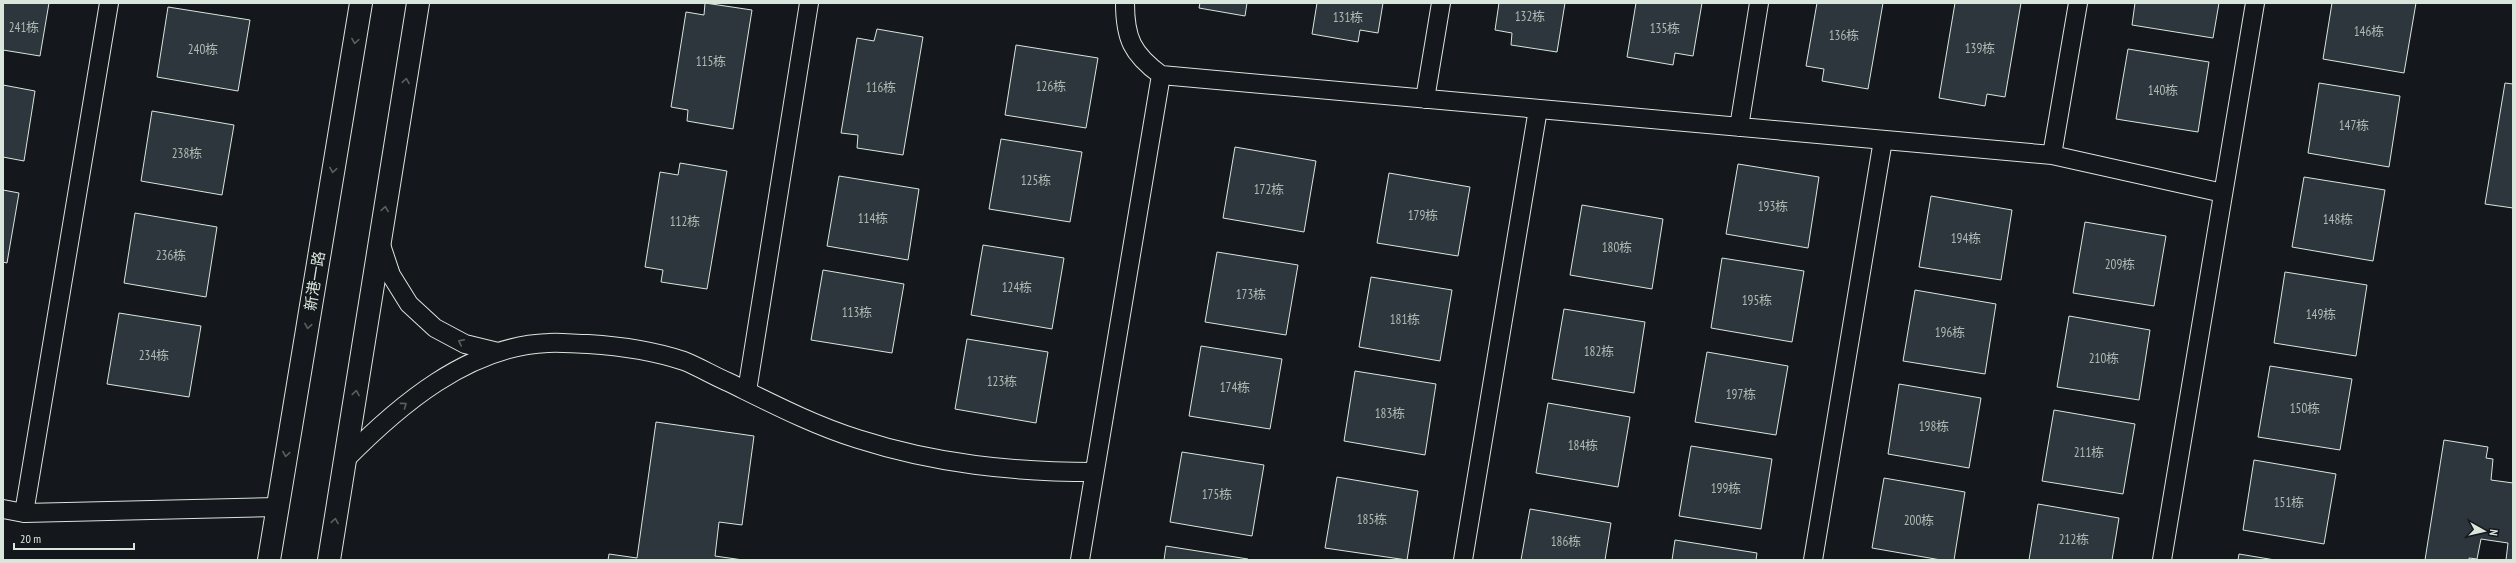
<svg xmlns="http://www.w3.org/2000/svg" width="2516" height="563" viewBox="0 0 2516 563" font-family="'PT Sans Narrow','Noto Sans SC',sans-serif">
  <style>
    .building { fill: #2c363c; stroke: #d8e6dc }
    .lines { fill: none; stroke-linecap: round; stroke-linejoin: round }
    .lane-casing { stroke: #d8e6dc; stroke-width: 20 }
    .secondary-casing { stroke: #d8e6dc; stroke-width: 24 }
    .lane { stroke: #14181c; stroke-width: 18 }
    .secondary { stroke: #14181c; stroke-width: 22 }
    .oneway { stroke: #59605f }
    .labels { text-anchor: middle; stroke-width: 3; stroke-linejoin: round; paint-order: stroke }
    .number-label { font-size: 13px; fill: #adbab4 }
    .street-label { font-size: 15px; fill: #d8e6dc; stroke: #14181c }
  </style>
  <rect width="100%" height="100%" fill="#14181c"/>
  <path class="building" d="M3 3H49L40 56 3 50Z
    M705 3 752 10 733 129 687 121 688 110 671 107 686 12 704 15Z
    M1200 3H1247L1245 16 1199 8Z
    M1317 3H1383L1378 33 1360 30 1358 42 1312 34Z
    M1499 3H1565L1557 52 1511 45 1512 33 1495 30Z
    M1636 3H1702L1693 56 1675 53 1673 65 1627 57Z
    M1817 3H1883L1868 89 1822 81 1824 69 1806 66Z
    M1955 3H2021L2005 97 1987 94 1985 106 1939 98Z
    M2135 3H2219L2213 38 2132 25Z
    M2332 3H2416L2404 73 2323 59Z
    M168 7 250 20 238 91 157 77Z
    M877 29 923 37 903 155 857 148 858 135 841 133 857 38 874 41Z
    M1016 45 1098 58 1086 128 1005 115Z
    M2128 49 2209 62 2198 132 2116 119Z
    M2319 83 2400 96 2389 167 2308 153Z
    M2505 83 2513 84V208L2485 204Z
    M3 85 35 91 24 161 3 157Z
    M152 111 234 125 222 195 141 181Z
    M1001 139 1082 152 1070 222 989 209Z
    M1235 147 1316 161 1304 232 1223 218Z
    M680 163 727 171 707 289 661 282 663 270 645 267 660 172 678 175Z
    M1738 164 1819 177 1808 248 1726 234Z
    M1389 173 1470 187 1458 256 1377 243Z
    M839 176 919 189 908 260 827 246Z
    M2304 177 2385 190 2373 261 2292 247Z
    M3 190 19 193 7 263 3 262Z
    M1931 196 2012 210 2001 280 1919 267Z
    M1582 205 1663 219 1652 289 1570 275Z
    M135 213 217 227 206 297 124 283Z
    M2085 222 2166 236 2154 306 2073 293Z
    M983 245 1064 258 1052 329 971 315Z
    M1217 252 1298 265 1286 335 1205 322Z
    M1722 258 1804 271 1792 342 1711 328Z
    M823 270 904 284 892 353 811 340Z
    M2285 272 2367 285 2356 356 2274 343Z
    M1371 277 1452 290 1440 361 1359 347Z
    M1915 290 1996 304 1985 374 1903 361Z
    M1564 309 1645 322 1634 393 1552 379Z
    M119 313 201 326 189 397 107 384Z
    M2069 316 2150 330 2139 400 2057 387Z
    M967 339 1048 352 1036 423 955 409Z
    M1201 346 1282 359 1270 429 1189 416Z
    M1707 352 1788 366 1776 435 1695 422Z
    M2270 366 2352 379 2340 450 2258 437Z
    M1355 371 1436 384 1425 455 1344 441Z
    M1899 384 1981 398 1969 468 1888 454Z
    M1548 403 1630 417 1618 487 1536 473Z
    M2054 410 2135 424 2123 494 2042 481Z
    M656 422 754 436 742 525 719 522 715 556 743 560H608L609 554 637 558Z
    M2444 440 2488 447 2486 458 2493 459 2491 480 2513 483V560H2506L2508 543 2481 539 2477 559 2469 558V560H2425Z
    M1691 446 1772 459 1761 529 1679 516Z
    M1182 452 1264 465 1252 536 1170 522Z
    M2254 460 2336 474 2324 544 2243 530Z
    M1337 477 1418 491 1407 560 1325 548Z
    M1884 478 1965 492 1954 560H1941L1872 548Z
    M2038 504 2119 518 2112 560H2029Z
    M1530 509 1611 523 1605 560H1521Z
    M1675 540 1757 553 1756 560H1672Z
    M1166 546 1248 559V560H1164Z
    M2239 554 2275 560H2238Z"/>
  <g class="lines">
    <g class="lane-casing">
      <path id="lane" d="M1125 3C1125 38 1132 54 1161 75
        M1425 99 1441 3
        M1739 127 1759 3
        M2052 155 2078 3
        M380 242 391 275 409 304 435 328 465 344 498 352
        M747 391 809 3
        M345 460C398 406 468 346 548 343 561 342 575 344 588 344 620 346 654 351 684 361 699 367 714 376 728 382 771 403 813 425 858 439 936 464 1013 472 1094 472
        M3 509 24 513 277 507
        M24 513 109 3
        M1080 560 1161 75 2052 155 2223 193
        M1463 560 1538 109
        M1813 560 1883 140
        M2162 560 2255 3"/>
    </g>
    <g class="secondary-casing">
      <path id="secondary" d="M269 560 361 3
        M329 560 418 3"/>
    </g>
    <use href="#lane" class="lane"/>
    <use href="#secondary" class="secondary"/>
  </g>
  <defs><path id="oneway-chevron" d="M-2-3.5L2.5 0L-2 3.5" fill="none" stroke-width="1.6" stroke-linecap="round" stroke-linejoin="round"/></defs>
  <g class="oneway">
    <use href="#oneway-chevron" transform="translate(355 41) rotate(99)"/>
    <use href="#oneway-chevron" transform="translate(406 81) rotate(-81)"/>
    <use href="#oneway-chevron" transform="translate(333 170) rotate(99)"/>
    <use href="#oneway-chevron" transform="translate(385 209) rotate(-81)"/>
    <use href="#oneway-chevron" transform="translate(308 326) rotate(99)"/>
    <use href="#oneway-chevron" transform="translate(461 342) rotate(-154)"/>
    <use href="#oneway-chevron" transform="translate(356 393) rotate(-81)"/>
    <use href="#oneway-chevron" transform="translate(404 405) rotate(-36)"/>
    <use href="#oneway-chevron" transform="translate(286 454) rotate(99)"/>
    <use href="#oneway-chevron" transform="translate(335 521) rotate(-81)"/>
  </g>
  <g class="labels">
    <g class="number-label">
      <text x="1530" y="21">132栋</text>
      <text x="1348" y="22">131栋</text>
      <text x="24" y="32">241栋</text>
      <text x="1665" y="33">135栋</text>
      <text x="2369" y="36">146栋</text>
      <text x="1844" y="40">136栋</text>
      <text x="1980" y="53">139栋</text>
      <text x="203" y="54">240栋</text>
      <text x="711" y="66">115栋</text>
      <text x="1051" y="91">126栋</text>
      <text x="881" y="92">116栋</text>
      <text x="2163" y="95">140栋</text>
      <text x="2354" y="130">147栋</text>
      <text x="187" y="158">238栋</text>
      <text x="1036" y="185">125栋</text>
      <text x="1269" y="194">172栋</text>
      <text x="1773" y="211">193栋</text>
      <text x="1423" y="220">179栋</text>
      <text x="873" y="223">114栋</text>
      <text x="2338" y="224">148栋</text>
      <text x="685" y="226">112栋</text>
      <text x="1966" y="243">194栋</text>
      <text x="1617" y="252">180栋</text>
      <text x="171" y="260">236栋</text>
      <text x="2120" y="269">209栋</text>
      <text x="1017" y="292">124栋</text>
      <text x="1251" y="299">173栋</text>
      <text x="1757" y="305">195栋</text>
      <text x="857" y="317">113栋</text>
      <text x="2321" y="319">149栋</text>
      <text x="1405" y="324">181栋</text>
      <text x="1950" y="337">196栋</text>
      <text x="1599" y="356">182栋</text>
      <text x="154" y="360">234栋</text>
      <text x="2104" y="363">210栋</text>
      <text x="1002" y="386">123栋</text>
      <text x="1235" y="392">174栋</text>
      <text x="1741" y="399">197栋</text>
      <text x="2305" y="413">150栋</text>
      <text x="1390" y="418">183栋</text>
      <text x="1934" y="431">198栋</text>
      <text x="1583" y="450">184栋</text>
      <text x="2089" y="457">211栋</text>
      <text x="1726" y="493">199栋</text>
      <text x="1217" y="499">175栋</text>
      <text x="2289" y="507">151栋</text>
      <text x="1372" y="524">185栋</text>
      <text x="1919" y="525">200栋</text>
      <text x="2074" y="544">212栋</text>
      <text x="1566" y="546">186栋</text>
    </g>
    <g class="street-label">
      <text transform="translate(315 281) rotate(-81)" y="5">新港一路</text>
    </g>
  </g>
  <rect width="2516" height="563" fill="none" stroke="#d8e6dc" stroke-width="8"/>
  <g transform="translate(2484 531) rotate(98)" stroke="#14181c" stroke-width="3" paint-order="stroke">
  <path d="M0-3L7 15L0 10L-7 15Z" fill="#d8e6dc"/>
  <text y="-6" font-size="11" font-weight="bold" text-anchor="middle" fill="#d8e6dc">N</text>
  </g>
  <path d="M14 543v6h120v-6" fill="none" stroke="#d8e6dc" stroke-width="2"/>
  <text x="20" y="543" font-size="12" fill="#d8e6dc" stroke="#14181c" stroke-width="3" paint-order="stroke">20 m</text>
</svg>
